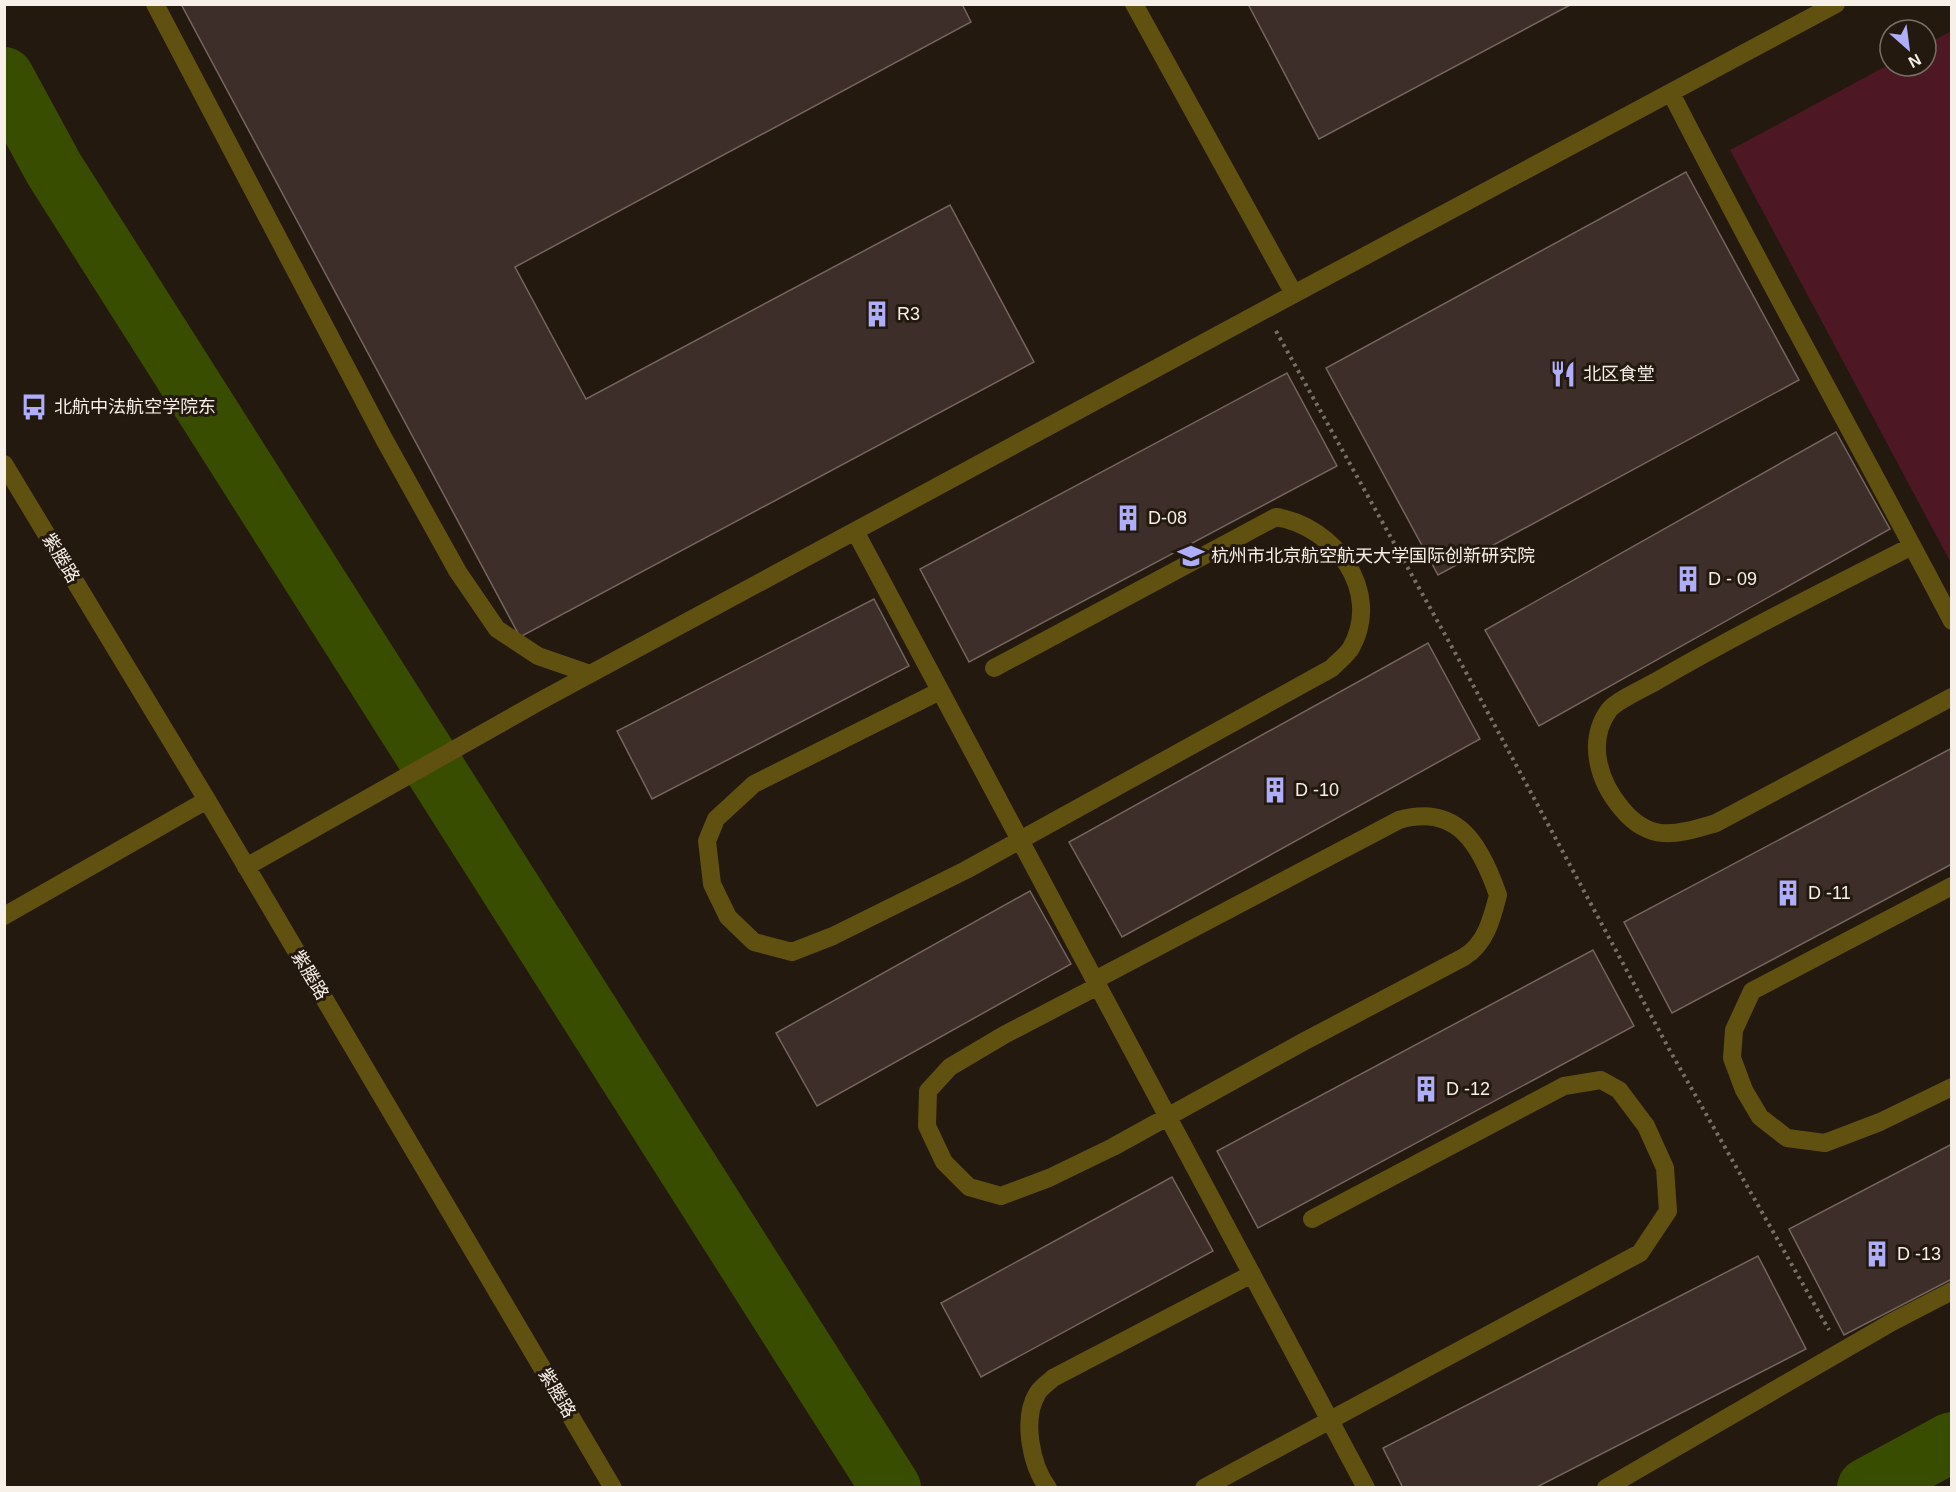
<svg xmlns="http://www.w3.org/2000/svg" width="1956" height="1492" viewBox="0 0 1956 1492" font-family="Helvetica,'Noto Sans SC',sans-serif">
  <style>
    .green { fill: #4d1824 }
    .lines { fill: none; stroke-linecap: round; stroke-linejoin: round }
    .river { stroke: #394d00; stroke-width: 60 }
    .building { fill: #3d2e29; stroke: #76655f; stroke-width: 1.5 }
    .path { stroke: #776f65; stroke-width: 4; stroke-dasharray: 3 4.5; stroke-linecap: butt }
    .minor { stroke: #605111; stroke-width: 18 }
    .labels { text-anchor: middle; stroke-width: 6; stroke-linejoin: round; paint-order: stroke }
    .poi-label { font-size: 18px; fill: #f7f0e9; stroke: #23190e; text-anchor: start }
    .street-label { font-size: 18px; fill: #f7f0e9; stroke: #23190e }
  </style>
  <rect width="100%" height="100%" fill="#23190e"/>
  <path class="green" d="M1951 31V563L1730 150 1890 64 1926 66V45Z"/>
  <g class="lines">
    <path class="river" d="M4 77 54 169 891 1488
      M1867 1488 1952 1442"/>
  </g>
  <path class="building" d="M181 4H962L971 22 515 267 586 399 950 205 1034 362 520 637Z
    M1248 4H1572L1319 139Z
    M1686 172 1799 380 1438 575 1326 368Z
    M1287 373 1337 466 969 662 920 569Z
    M1836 432 1890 529 1539 726 1485 630Z
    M874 599 909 666 652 799 617 731Z
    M1428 643 1480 739 1122 937 1069 842Z
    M1952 748V864L1672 1013 1624 922Z
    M1030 891 1071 964 817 1106 776 1033Z
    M1593 950 1634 1026 1258 1228 1217 1151Z
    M1952 1144V1279L1844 1335 1789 1229Z
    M1172 1177 1213 1251 981 1377 941 1303Z
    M1758 1256 1806 1349 1535 1488H1403L1383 1448Z"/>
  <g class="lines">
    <path class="path" d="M1276 331 1473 685 1669 1049 1829 1330"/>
    <path class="minor" d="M155 4 384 439 458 572 497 629 538 656 590 674
      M1671 93C1762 271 1859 444 1952 621
      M1294 294 1836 4
      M4 464 207 800 613 1488
      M855 531 1366 1488
      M1912 546C1826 590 1739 633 1655 682 1644 688 1616 701 1609 710 1586 742 1599 782 1622 809 1651 844 1678 834 1716 823L1952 697
      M940 691 754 784 716 819 707 841 712 884 728 917 754 942 792 952 833 936 966 870 1332 668C1337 662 1347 655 1351 648 1383 591 1334 526 1276 517L994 668
      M246 867 542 700 1294 294 1134 4
      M1952 886 1752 991 1734 1030 1732 1058 1744 1090 1760 1117 1787 1138 1825 1143 1880 1122 1952 1087
      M4 916 207 800
      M1095 980 1399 820C1458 803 1481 846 1498 895 1492 918 1486 944 1464 957L1303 1042 1113 1147 1049 1178 1001 1196 969 1187 944 1162 927 1126 928 1091 950 1067 1004 1035 1098 986
      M1048 1488C1031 1466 1022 1419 1037 1394 1040 1388 1048 1383 1053 1378L1252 1274
      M1204 1488 1640 1253 1668 1211 1665 1168 1646 1126 1619 1090 1601 1080 1564 1086 1312 1219
      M1606 1488 1892 1322 1952 1291"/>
  </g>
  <defs>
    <g id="building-bare" transform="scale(2.07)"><path d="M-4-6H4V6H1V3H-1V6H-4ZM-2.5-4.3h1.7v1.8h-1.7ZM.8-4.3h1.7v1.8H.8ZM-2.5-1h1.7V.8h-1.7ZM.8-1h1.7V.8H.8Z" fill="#aeaefb" stroke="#23190e" stroke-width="2.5" paint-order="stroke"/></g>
    <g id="restaurant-bare" transform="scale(2.07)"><path d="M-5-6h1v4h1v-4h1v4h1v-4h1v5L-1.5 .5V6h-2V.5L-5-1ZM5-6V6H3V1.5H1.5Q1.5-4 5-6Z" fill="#aeaefb" stroke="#23190e" stroke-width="2.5" paint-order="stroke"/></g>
    <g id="bus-bare" transform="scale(2.07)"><path d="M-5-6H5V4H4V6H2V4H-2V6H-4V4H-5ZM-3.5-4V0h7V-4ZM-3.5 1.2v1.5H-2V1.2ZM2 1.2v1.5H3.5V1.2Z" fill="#aeaefb" stroke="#23190e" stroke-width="2.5" paint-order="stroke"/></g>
    <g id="university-bare" transform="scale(2.07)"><path d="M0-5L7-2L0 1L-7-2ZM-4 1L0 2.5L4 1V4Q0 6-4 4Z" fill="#aeaefb" stroke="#23190e" stroke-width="2.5" paint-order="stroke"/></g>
  </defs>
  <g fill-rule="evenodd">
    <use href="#building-bare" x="877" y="314"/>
    <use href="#restaurant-bare" x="1563" y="374"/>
    <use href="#bus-bare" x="34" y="407"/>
    <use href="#building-bare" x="1128" y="518"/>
    <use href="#university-bare" x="1191" y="556"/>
    <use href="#building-bare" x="1688" y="579"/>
    <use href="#building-bare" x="1275" y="790"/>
    <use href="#building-bare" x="1788" y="893"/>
    <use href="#building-bare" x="1426" y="1089"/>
    <use href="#building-bare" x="1877" y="1254"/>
  </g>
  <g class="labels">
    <g class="poi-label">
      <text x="897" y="320">R3</text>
      <text x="1583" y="380">北区食堂</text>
      <text x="54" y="413">北航中法航空学院东</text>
      <text x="1148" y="524">D-08</text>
      <text x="1211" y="562">杭州市北京航空航天大学国际创新研究院</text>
      <text x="1708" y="585">D - 09</text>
      <text x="1295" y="796">D -10</text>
      <text x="1808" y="899">D -11</text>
      <text x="1446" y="1095">D -12</text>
      <text x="1897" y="1260">D -13</text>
    </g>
    <g class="street-label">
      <text transform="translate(61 558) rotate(59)" y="6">紫塍路</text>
      <text transform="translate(310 975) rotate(59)" y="6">紫塍路</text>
      <text transform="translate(557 1393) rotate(59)" y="6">紫塍路</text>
    </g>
  </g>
  <rect width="1956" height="1492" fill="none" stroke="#f7f0e9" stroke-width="12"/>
  <g transform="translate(1908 48) rotate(152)"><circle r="28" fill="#23190e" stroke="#786f66" stroke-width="1.5"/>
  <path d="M0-4.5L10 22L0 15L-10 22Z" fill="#aeaefb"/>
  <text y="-9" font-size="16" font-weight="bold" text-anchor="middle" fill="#f7f0e9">N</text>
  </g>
</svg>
